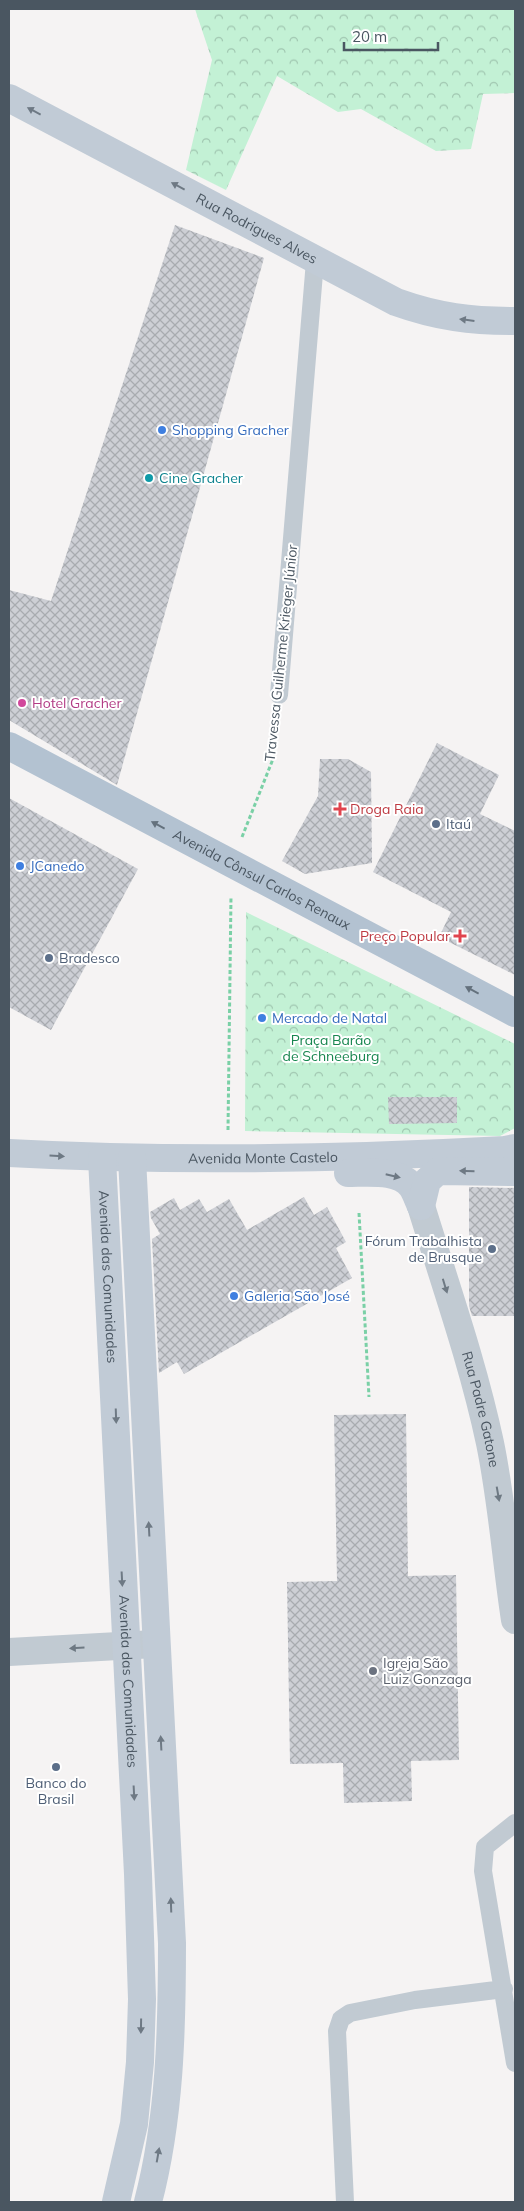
<svg xmlns="http://www.w3.org/2000/svg" width="524" height="2211" viewBox="0 0 524 2211" font-family="Mulish,sans-serif">
  <style>
    .forest { fill: url(#forest-crowns) }
    .building { fill: url(#building-cross-hatch) }
    .lines { fill: none; stroke-linecap: round; stroke-linejoin: round }
    .path { stroke: #7ad0a6; stroke-width: 3; stroke-dasharray: 4 2.5; stroke-linecap: butt }
    .service { stroke: #c1cad2; stroke-width: 18 }
    .minor { stroke: #c1cad2; stroke-width: 28 }
    .tertiary { stroke: #c1cad2; stroke-width: 28 }
    .secondary { stroke: #c1cbd6; stroke-width: 28 }
    .primary { stroke: #b3c2d1; stroke-width: 28 }
    .oneway { fill: #6e7984 }
    .oneway2 { fill: #64717d }
    .oneway3 { fill: #6e7983 }
    .shop-dot { fill: #3f7fe0; stroke: #fff; stroke-width: 2 }
    .culture-dot { fill: #0f9aa8; stroke: #fff; stroke-width: 2 }
    .hotel-dot { fill: #d1479c; stroke: #fff; stroke-width: 2 }
    .health-dot { fill: #e0444e; stroke: #fff; stroke-width: 2 }
    .service-dot { fill: #5c6f8a; stroke: #fff; stroke-width: 2 }
    .worship-dot { fill: #6b7280; stroke: #fff; stroke-width: 2 }
    .labels { text-anchor: middle; stroke-width: 4; stroke-linejoin: round; paint-order: stroke }
    .street-label { font-size: 14px; fill: #4a5661; stroke: #fff }
    .shop-label { font-size: 14px; fill: #366cbe; stroke: #fff; text-anchor: start }
    .culture-label { font-size: 14px; fill: #0d838f; stroke: #fff; text-anchor: start }
    .hotel-label { font-size: 14px; fill: #b23c85; stroke: #fff; text-anchor: start }
    .health-label { font-size: 14px; fill: #be3a42; stroke: #fff; text-anchor: start }
    .service-label { font-size: 14px; fill: #4e5e75; stroke: #fff; text-anchor: start }
    .park-label { font-size: 14px; fill: #17864f; stroke: #fff }
    .worship-label { font-size: 14px; fill: #5b616d; stroke: #fff; text-anchor: start }
  </style>
  <defs>
    <pattern id="forest-crowns" width="20" height="18" patternUnits="userSpaceOnUse" patternTransform="scale(1.25)"><rect width="20" height="18" fill="#c3f1d5"/><path d="M2 6a3 3 0 1 1 6 0M12 15a3 3 0 1 1 6 0" fill="none" stroke="#a0c6b0"/></pattern>
    <pattern id="building-cross-hatch" width="8" height="8" patternUnits="userSpaceOnUse" patternTransform="scale(1.25)"><rect width="8" height="8" fill="#cdcfd5"/><path d="M0 0l8 8M0 8l8-8" fill="none" stroke="#a8abb0"/></pattern>
  </defs>
  <rect width="100%" height="100%" fill="#f5f3f3"/>
  <path class="forest" d="M195 9H515V93L483 94 471 149 436 151 361 109 338 112 277 76 226 190 186 170 212 60Z
    M246 912 515 1044V1128L500 1136 245 1131Z"/>
  <path class="building" d="M175 225 264 258 117 785 9 720V590L51 601Z
    M437 743 499 775 480 814 515 831V975L439 937 451 912 373 872Z
    M320 759H348L371 772 372 863 305 874 282 861 318 796Z
    M9 798 138 869 51 1030 9 1007Z
    M388 1097H457V1123L389 1124Z
    M469 1187 515 1188V1316H472L469 1306Z
    M304 1197 314 1215 327 1207 346 1242 336 1248 352 1278 184 1374 177 1362 159 1373 152 1239 160 1234 151 1218 150 1212 174 1198 180 1210 199 1199 207 1212 229 1199 247 1230Z
    M406 1414 408 1576 456 1575 459 1760 411 1761 412 1801 344 1803 343 1763 290 1764 287 1582 337 1581 334 1415Z"/>
  <g class="lines">
    <path class="path" d="M242 837 273 759 277 719
      M228 1130 231 896
      M359 1213 369 1397"/>
    <path class="service" d="M279 695 315 261
      M515 1823 485 1847 483 1871 515 2063
      M345 2202 337 2031 341 2019 350 2013 415 2000 504 1989"/>
    <path class="minor" d="M9 1652 155 1644"/>
    <path class="tertiary" id="s1" d="M421 1206C445 1284 473 1363 490 1443 502 1501 506 1561 515 1620"/>
    <g class="secondary">
      <path id="s2" d="M9 98 396 302C438 317 471 321 515 321"/>
      <path id="s3" d="M9 1153C174 1162 340 1159 505 1150L515 1148"/>
      <path id="s4" d="M102 1158 138 1874 142 1999 140 2062 134 2124 116 2202"/>
      <path d="M132 1158 172 1943C172 2030 170 2118 148 2202"/>
      <path d="M348 1173C368 1173 400 1169 412 1187 416 1193 418 1200 421 1206"/>
      <path d="M421 1206 427 1181 438 1171 515 1172"/>
    </g>
    <path class="primary" id="s5" d="M9 746 515 1013"/>
  </g>
  <defs><path id="oneway-solid" d="M-6-.8H1V-3.2L6.5 0L1 3.2V.8H-6Z" transform="scale(1.25)"/></defs>
  <g class="oneway">
    <use href="#oneway-solid" transform="translate(34 111) rotate(-152)"/>
    <use href="#oneway-solid" transform="translate(178 186) rotate(-152)"/>
    <use href="#oneway-solid" transform="translate(467 320) rotate(-173)"/>
    <use href="#oneway-solid" transform="translate(57 1156) rotate(3)"/>
    <use href="#oneway-solid" transform="translate(467 1171) rotate(-179)"/>
    <use href="#oneway-solid" transform="translate(393 1176) rotate(13)"/>
    <use href="#oneway-solid" transform="translate(116 1416) rotate(88)"/>
    <use href="#oneway-solid" transform="translate(149 1529) rotate(-93)"/>
    <use href="#oneway-solid" transform="translate(122 1579) rotate(87)"/>
    <use href="#oneway-solid" transform="translate(161 1743) rotate(-93)"/>
    <use href="#oneway-solid" transform="translate(134 1793) rotate(87)"/>
    <use href="#oneway-solid" transform="translate(171 1905) rotate(-92)"/>
    <use href="#oneway-solid" transform="translate(141 2026) rotate(91)"/>
    <use href="#oneway-solid" transform="translate(158 2155) rotate(-80)"/>
  </g>
  <g class="oneway2">
    <use href="#oneway-solid" transform="translate(158 825) rotate(-152)"/>
    <use href="#oneway-solid" transform="translate(472 990) rotate(-152)"/>
  </g>
  <g class="oneway3">
    <use href="#oneway-solid" transform="translate(445 1286) rotate(73)"/>
    <use href="#oneway-solid" transform="translate(498 1494) rotate(80)"/>
    <use href="#oneway-solid" transform="translate(77 1648) rotate(177)"/>
  </g>
  <g class="shop-dot">
    <circle cx="162" cy="430" r="5"/>
    <circle cx="20" cy="866" r="5"/>
    <circle cx="262" cy="1018" r="5"/>
    <circle cx="234" cy="1296" r="5"/>
  </g>
  <circle class="culture-dot" cx="149" cy="478" r="5"/>
  <circle class="hotel-dot" cx="22" cy="703" r="5"/>
  <g class="health-dot">
    <path d="M337.5 801.5h5v5h5v5h-5v5h-5v-5h-5v-5h5z"/>
    <path d="M457.5 928.5h5v5h5v5h-5v5h-5v-5h-5v-5h5z"/>
  </g>
  <g class="service-dot">
    <circle cx="436" cy="824" r="5"/>
    <circle cx="49" cy="958" r="5"/>
    <circle cx="492" cy="1249" r="5"/>
    <circle cx="56" cy="1767" r="5"/>
  </g>
  <circle class="worship-dot" cx="373" cy="1671" r="5"/>
  <g class="labels">
    <g class="street-label">
      <text dy="5" stroke="none"><textPath href="#s2" startOffset="280">Rua Rodrigues Alves</textPath></text>
      <text transform="translate(281 653) rotate(-84)" y="5">Travessa Guilherme Krieger Júnior</text>
      <text dy="5" stroke="none"><textPath href="#s5" startOffset="286">Avenida Cônsul Carlos Renaux</textPath></text>
      <text dy="5" stroke="none"><textPath href="#s3" startOffset="254">Avenida Monte Castelo</textPath></text>
      <text dy="5" stroke="none"><textPath href="#s4" startOffset="119">Avenida das Comunidades</textPath></text>
      <text dy="5" stroke="none"><textPath href="#s1" startOffset="212">Rua Padre Gatone</textPath></text>
      <text dy="5" stroke="none"><textPath href="#s4" startOffset="524">Avenida das Comunidades</textPath></text>
    </g>
    <g class="shop-label">
      <text x="172" y="435">Shopping Gracher</text>
      <text x="30" y="871">JCanedo</text>
      <text x="272" y="1023">Mercado de Natal</text>
      <text x="244" y="1301">Galeria São José</text>
    </g>
    <g class="culture-label">
      <text x="159" y="483">Cine Gracher</text>
    </g>
    <g class="hotel-label">
      <text x="32" y="708">Hotel Gracher</text>
    </g>
    <g class="health-label">
      <text x="350" y="814">Droga Raia</text>
      <text x="450" y="941" text-anchor="end">Preço Popular</text>
    </g>
    <g class="service-label">
      <text x="446" y="829">Itaú</text>
      <text x="59" y="963">Bradesco</text>
      <text x="482" y="1246" text-anchor="end">Fórum Trabalhista<tspan x="482" dy="16">de Brusque</tspan></text>
      <text x="56" y="1788" text-anchor="middle">Banco do<tspan x="56" dy="16">Brasil</tspan></text>
    </g>
    <g class="park-label">
      <text x="331" y="1045">Praça Barão<tspan x="331" dy="16">de Schneeburg</tspan></text>
    </g>
    <g class="worship-label">
      <text x="383" y="1668">Igreja São<tspan x="383" dy="16">Luiz Gonzaga</tspan></text>
    </g>
  </g>
  <rect width="524" height="2211" fill="none" stroke="#4a5661" stroke-width="20"/>
  <path d="M344 42v8h94v-8" fill="none" stroke="#4a5661" stroke-width="2.5"/>
  <text x="352" y="42" font-size="15" fill="#4a5661" stroke="#ffffff" stroke-width="4" paint-order="stroke">20 m</text>
</svg>
